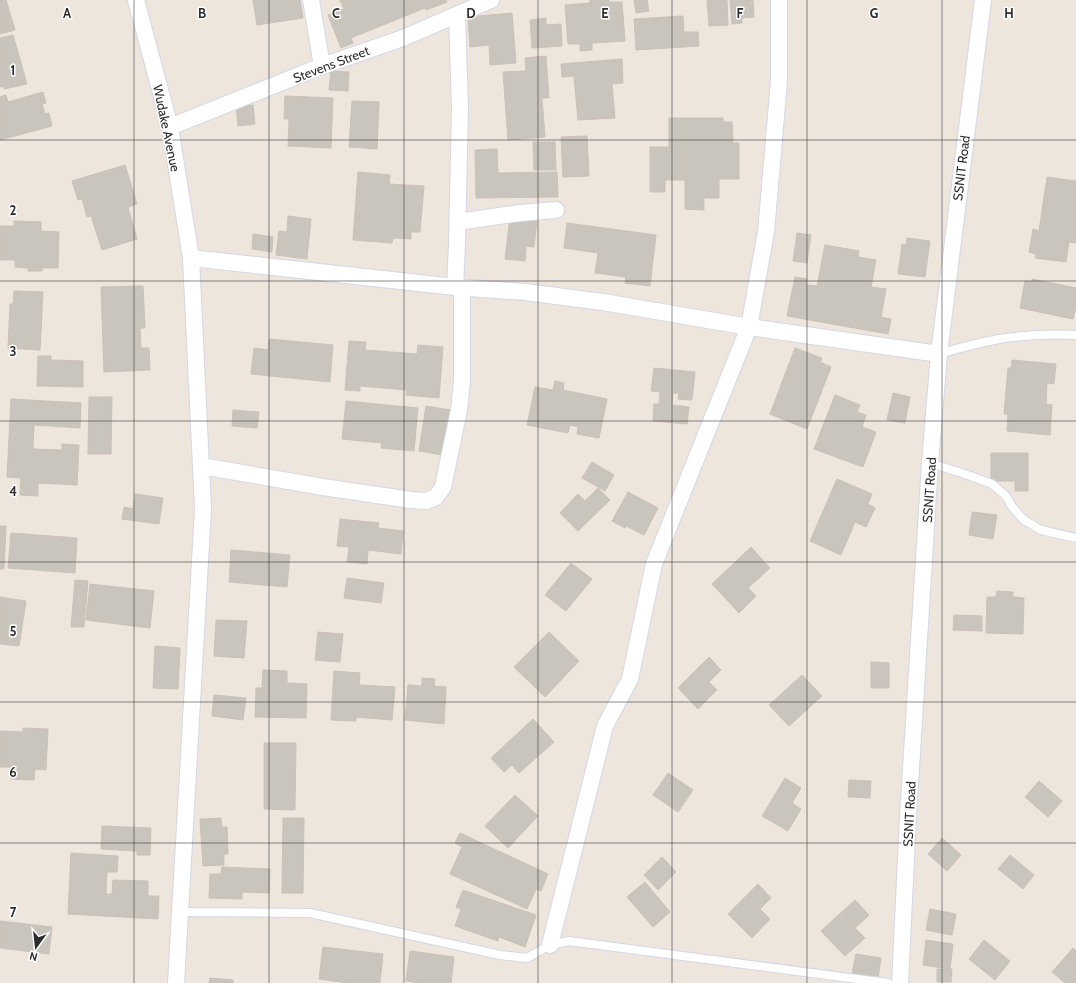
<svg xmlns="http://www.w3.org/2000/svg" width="1076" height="983" viewBox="0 0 1076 983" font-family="Cabin,sans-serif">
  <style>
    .building { fill: #c9c4bc; stroke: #cac1b7 }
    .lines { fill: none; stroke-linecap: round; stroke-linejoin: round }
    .service-casing { stroke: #d2d8e5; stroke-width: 10 }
    .minor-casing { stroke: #d2d8e5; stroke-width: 18 }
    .service { stroke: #fff; stroke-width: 8 }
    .minor { stroke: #fff; stroke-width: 16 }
    .grid { fill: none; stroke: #2c2c2c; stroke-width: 1; stroke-opacity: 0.55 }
    .labels { text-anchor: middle; stroke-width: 3; stroke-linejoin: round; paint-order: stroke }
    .street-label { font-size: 13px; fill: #2c2c2c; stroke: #fff }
    .grid-label { font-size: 13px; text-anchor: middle; font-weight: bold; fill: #2c2c2c; stroke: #fff; stroke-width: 3; stroke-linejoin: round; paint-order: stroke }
  </style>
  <rect width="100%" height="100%" fill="#eee5dd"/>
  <path class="building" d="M0 0H6L15 30 0 34Z
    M253 0H300L303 18 257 25Z
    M340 0H446L447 2 426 10 425 8 351 38 353 43 341 48 328 15 344 9Z
    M590 0H609V2H622L625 41 592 43V50L580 51V44H568L565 5 590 3Z
    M634 0H647L649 11 636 13Z
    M707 0H727L728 25 709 26Z
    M730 0H753L754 17 742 18V23L732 24Z
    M512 13 516 63 490 65 489 45 470 47 468 17Z
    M683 16 684 32H698L699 46 636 50 634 19Z
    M546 18V25L561 24 562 46 532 48 530 20Z
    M13 35 27 84 4 89V86L0 87V38Z
    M546 56 549 98H542L545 137 508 140 503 72 526 71 525 58Z
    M622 59 623 83 612 84 615 118 578 120 574 76 562 77 561 64Z
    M331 71 349 72 348 91 329 90Z
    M43 92 46 103 42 104 45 114 49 113 52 126 0 140V97L6 95 8 102Z
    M285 96 333 98 331 148 288 146 289 119H284Z
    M352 101 379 102 377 149 349 147Z
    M253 105 255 124 238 126 236 107Z
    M669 118H723V122H732L733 143H739V179H719V198H704V210L685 209V180H665V192H650V147H669Z
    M587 136 589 176 563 177 561 137Z
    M533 142H555L556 170H534Z
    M497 149 498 173 557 172 558 197 476 198 475 150Z
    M125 165 137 204 128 207 137 239 102 250 91 216 87 217 82 199 78 200 72 181Z
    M358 172 390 175 389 184 424 186 420 232H411V239L393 238 392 243 353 240Z
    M1047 177 1076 181V243L1069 242 1066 262 1035 258 1036 254 1029 252 1033 229 1039 231Z
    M288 216 311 219 307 259 276 255 279 231 287 232Z
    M510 217 537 220 534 247 526 246 525 261 505 259Z
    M14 221 41 222V231L59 232 58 268H42V271H28V268L15 267V260H0V226H14Z
    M567 223 656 235 650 286 625 283 626 277 595 273 598 253 564 248Z
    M797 233 811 235 807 263 793 261Z
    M253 234 273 237 272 252 252 249Z
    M907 238 930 241 925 277 898 274 902 244 906 245Z
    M825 245 859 251 858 257 876 260 871 287 886 289 881 317 891 319 888 334 787 316 795 277 807 279 806 285 817 286Z
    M1032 279 1076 288V307L1073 319 1020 308 1025 281 1031 282Z
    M143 286 145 328H140L141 348H149L150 370 104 372 101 287Z
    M14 291 43 292 40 350 8 348 10 304H13Z
    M269 339 333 345 330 382 251 374 254 348 268 350Z
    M349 341 366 342 365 350 417 354 418 345 443 347 439 398 406 395 407 390 360 386V391L345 390Z
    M795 348 822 358 820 362 831 367 807 429 770 414Z
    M38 356H51V360L83 361V387L37 386Z
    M1012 360 1056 364 1054 384 1047 383 1046 404 1052 405 1050 435 1007 431 1008 414H1004L1008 368H1011Z
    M654 368 695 372 692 400 678 399 679 393H673L672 405 689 407 687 424 653 421 654 404H659L660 392 651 391Z
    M555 381 564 383 563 390 607 399 599 438 577 434 578 427 570 425 568 433 527 425 535 387 553 390Z
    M893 393 910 397 905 423 887 420Z
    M835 395 860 405 857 412 866 415 862 427 876 432 863 467 814 449Z
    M89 397H112L111 454H88Z
    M11 399 81 403 80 428 34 425 33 449 62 450V444L79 445 77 485 38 483V496L20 495 21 478 7 477Z
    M346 401 418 408 414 451 381 448 382 443 342 439Z
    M426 406 450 410 442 455 419 451Z
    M233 410 259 412 257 428 232 426Z
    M991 453H1028V491H1015V481H991Z
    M592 462 614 475 605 491 582 478Z
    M837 479 872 494 868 504 875 508 866 527 855 522 841 555 810 541Z
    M598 488 610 500 578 531 560 513 578 494 585 501Z
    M628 492 658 508 644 535 626 526 625 528 612 521Z
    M135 494 163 498 159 524 122 519 124 507 133 509Z
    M972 512 997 515 993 539 969 535Z
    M340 519 379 523 378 528 403 531 401 554 368 550 367 564 347 562 349 547 337 546Z
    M0 526H6L4 569H0Z
    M11 533 77 538 75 573 8 568Z
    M751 547 770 568 748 588 756 596 739 613 712 584Z
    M231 550 290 555 287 587 229 582Z
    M571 563 592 579 566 611 545 595Z
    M347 578 384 583 381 603 344 598Z
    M75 580 88 581 84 627H71Z
    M90 584 154 591 150 628 86 620Z
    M997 591 1013 592V597L1024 598 1023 634 986 633 987 597H996Z
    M0 597 26 601 19 646 0 644Z
    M954 615 982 616V631L953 630Z
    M216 620 247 621 244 658 214 656Z
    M318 632 343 634 340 662 315 660Z
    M549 632 579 661 545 697 514 667Z
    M155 646 180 648 178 689 153 688Z
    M709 657 721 670 709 682 717 690 698 709 678 688Z
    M871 662 889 663V688H871Z
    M263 670 287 671V683L307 684 306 718 255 717 256 688H262Z
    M334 671 360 673 359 685 395 687 392 720 356 717V721L331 720Z
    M802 675 822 696 789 726 769 705Z
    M422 678 435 679 434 686 446 687 444 724 405 720 408 685 422 686Z
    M214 695 246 698 243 720 212 716Z
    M533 719 554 742 519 773 512 765 504 772 491 758Z
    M23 728 48 729 46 770 35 769 34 780 11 779V767H0V731L23 732Z
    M264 743H296L295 810 264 809Z
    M668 773 693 790 678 812 653 795Z
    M785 778 801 788 792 803 801 809 788 831 762 816Z
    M849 780 871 781 870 798 848 797Z
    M1039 781 1062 801 1048 817 1025 797Z
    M515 795 538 816 508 848 485 826Z
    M221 818 222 827H227L228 854H224V865L203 866 200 819Z
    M283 818H304L303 893H282Z
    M102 826 151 828 150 855H137V851L101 849Z
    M460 833 548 874 541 891 536 889 527 909 450 874 462 847 455 843Z
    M942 838 961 855 947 871 928 854Z
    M71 853 118 856 117 872H107L106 894H112L113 880 148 881V896H159L158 919 68 914Z
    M1010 855 1034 875 1023 889 998 869Z
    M662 857 676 872 658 890 644 875Z
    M222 867 270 869 269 893 242 892V899L209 898 210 874H221Z
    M645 882 670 912 653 927 627 897Z
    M758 884 771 898 760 909 770 919 752 938 728 914Z
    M463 890 536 915 525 947 499 937 498 941 455 926 461 909 456 907Z
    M855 900 869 915 855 928 865 938 845 956 821 931Z
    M930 909 956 914 952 935 926 930Z
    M0 921 52 927 49 954 0 948Z
    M926 940 953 944 950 969 923 965Z
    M984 940 1010 961 995 980 969 959Z
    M323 947 383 954 380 983H348L319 979Z
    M1073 948 1076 951V983H1065L1052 972Z
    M410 951 454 957 451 983H419L406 981Z
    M856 954 881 958 878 978 852 974Z
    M937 969H952L951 982H937Z
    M210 978 233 980V983H209Z"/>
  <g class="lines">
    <g class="service-casing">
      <path id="service" d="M939 354C959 348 978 343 999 339 1024 335 1051 334 1076 335
        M930 463 965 474 992 484 1006 496 1013 508 1024 520 1041 530 1076 538
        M180 912 310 913 500 955 527 958 550 945 569 941 888 983"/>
    </g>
    <g class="minor-casing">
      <path id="minor" d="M136 0 170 127 191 258 203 509 176 983
        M311 0 322 66
        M170 127 322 66 403 38 491 0
        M458 222 520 213 556 210
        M191 258 455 287 525 292 603 302 749 327 939 354
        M455 287 457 244 460 108 457 15
        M201 466 323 487 411 500 426 501 436 497 443 487 459 410 462 381V288
        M550 945 605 726 630 679 654 564 749 327 766 232 779 81V0
        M900 983 908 817 930 463 939 354 983 0"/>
    </g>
    <use href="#service" class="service"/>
    <use href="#minor" class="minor"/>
  </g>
  <path class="grid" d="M134 0V983M269 0V983M404 0V983M538 0V983M672 0V983M807 0V983M942 0V983M0 140H1076M0 281H1076M0 421H1076M0 562H1076M0 702H1076M0 843H1076"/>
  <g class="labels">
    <g class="street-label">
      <text transform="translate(331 64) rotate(-21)" y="5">Stevens Street</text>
      <text transform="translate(167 128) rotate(78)" y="5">Wudake Avenue</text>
      <text transform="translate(961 168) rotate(-83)" y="5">SSNIT Road</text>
      <text transform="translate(929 490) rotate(-86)" y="5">SSNIT Road</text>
      <text transform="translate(909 814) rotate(-87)" y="5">SSNIT Road</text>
    </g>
  </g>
  <g class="grid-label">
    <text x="67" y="18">A</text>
    <text x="202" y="18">B</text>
    <text x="336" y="18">C</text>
    <text x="471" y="18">D</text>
    <text x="605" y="18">E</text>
    <text x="740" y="18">F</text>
    <text x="874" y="18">G</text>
    <text x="1009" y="18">H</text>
    <text x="13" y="75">1</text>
    <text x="13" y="215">2</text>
    <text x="13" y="356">3</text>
    <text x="13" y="496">4</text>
    <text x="13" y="636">5</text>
    <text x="13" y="777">6</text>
    <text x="13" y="917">7</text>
  </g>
  <g transform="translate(36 947) rotate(195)" stroke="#ffffff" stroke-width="3" paint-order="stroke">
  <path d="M0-3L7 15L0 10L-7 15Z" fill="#2c2c2c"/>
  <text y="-6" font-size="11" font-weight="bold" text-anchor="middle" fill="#2c2c2c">N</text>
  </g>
</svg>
